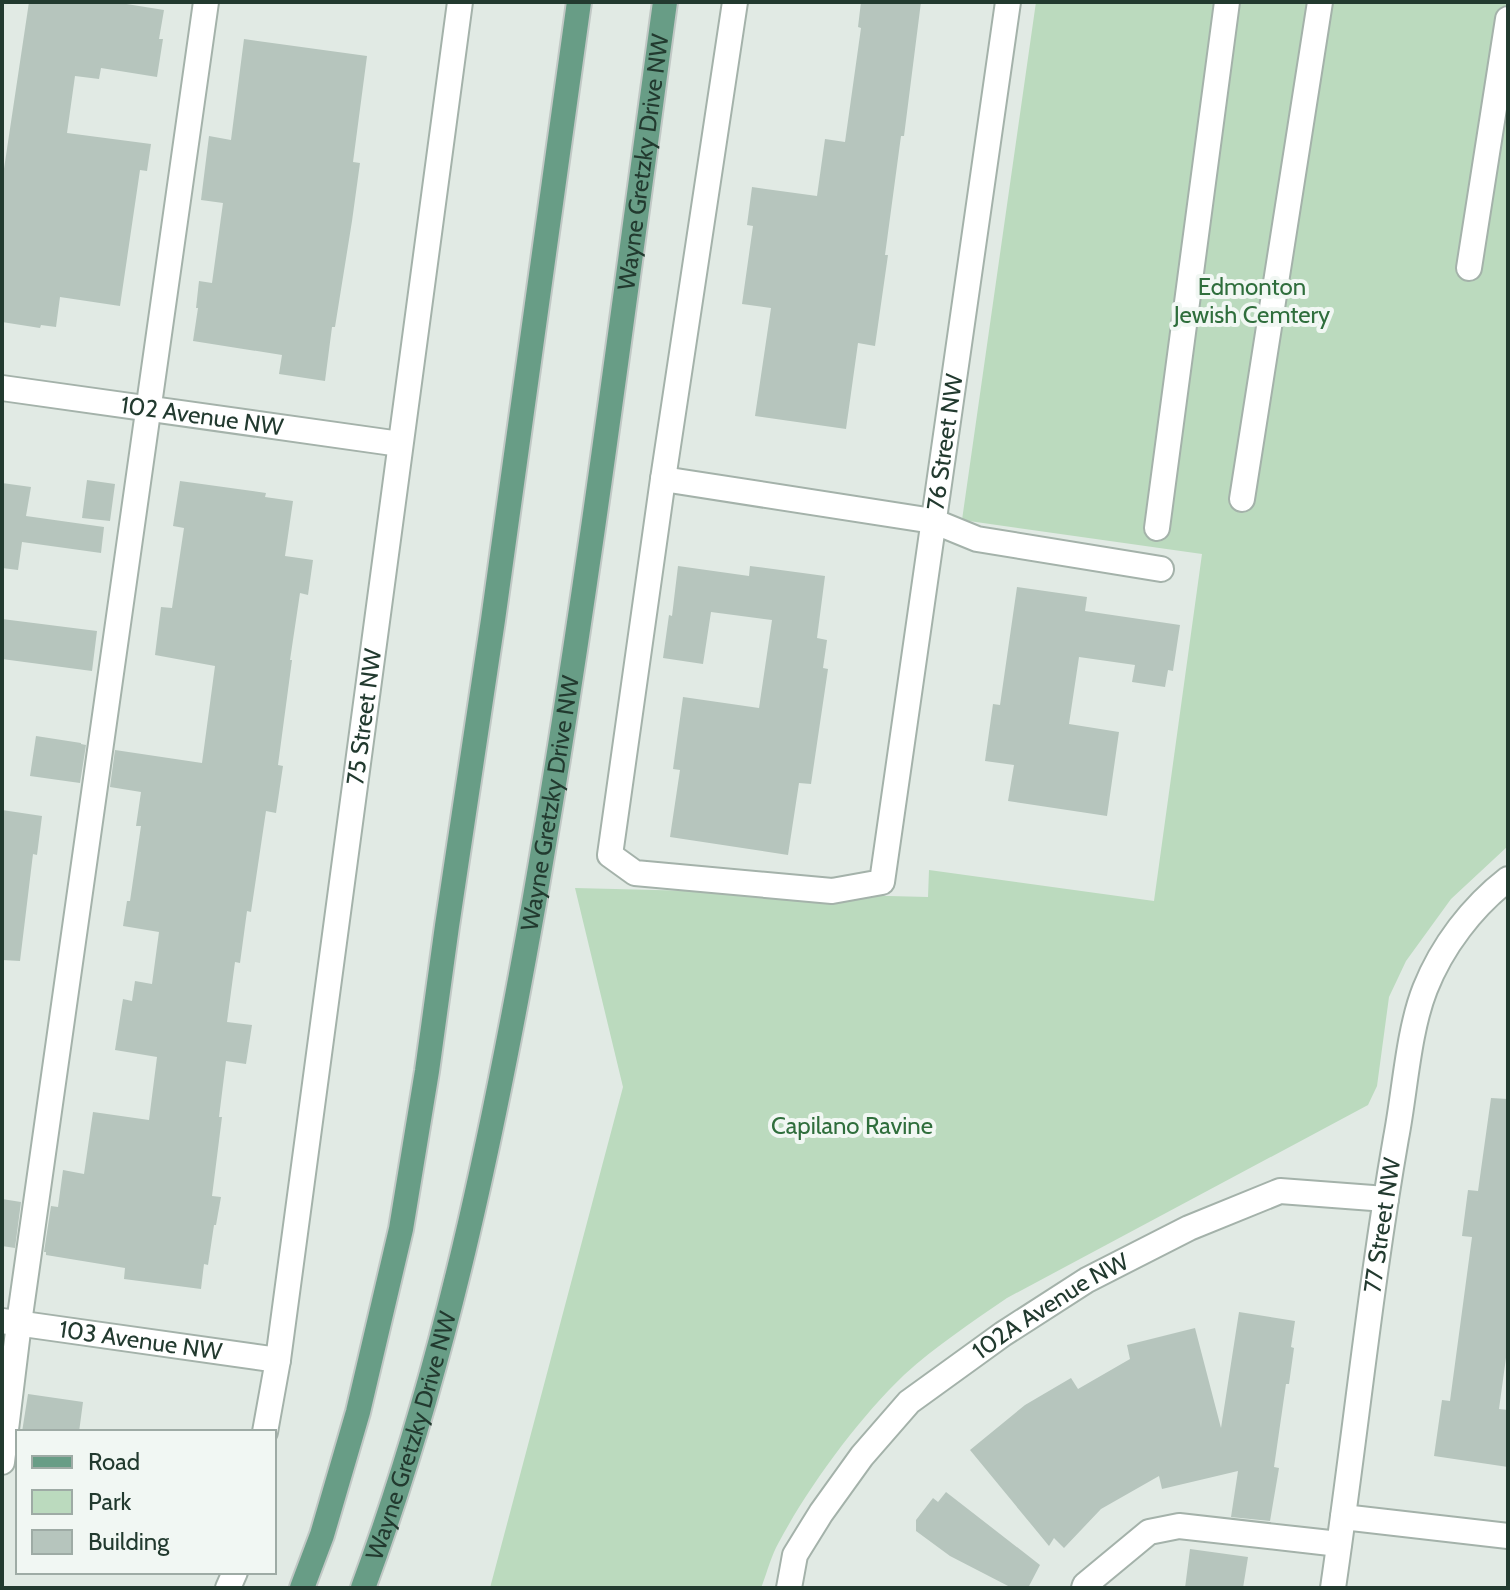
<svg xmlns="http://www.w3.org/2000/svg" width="1510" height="1590" viewBox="0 0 1510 1590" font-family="Cabin,sans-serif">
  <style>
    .green { fill: #bbdabe }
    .building { fill: #b6c5bd }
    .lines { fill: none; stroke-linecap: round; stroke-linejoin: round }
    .minor-casing { stroke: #a4b2aa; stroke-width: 28 }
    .major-casing { stroke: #c1c8c5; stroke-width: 28 }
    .minor { stroke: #fff; stroke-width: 24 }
    .major { stroke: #689d86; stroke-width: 24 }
    .labels { text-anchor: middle; stroke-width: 8; stroke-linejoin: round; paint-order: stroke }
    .street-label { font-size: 24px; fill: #223a2f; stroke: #f1f7f3 }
    .park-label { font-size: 24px; fill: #2f6e3c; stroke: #f1f7f3 }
  </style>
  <rect width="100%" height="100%" fill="#e1eae4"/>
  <path class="green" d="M1036 2H1508V846L1451 899 1406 961 1389 997 1377 1086 1368 1105 1007 1298C972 1322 936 1346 904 1375 858 1419 809 1486 779 1542 771 1556 767 1573 761 1588H490L623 1087 575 888 928 897 929 870 1154 901 1202 554 962 520Z"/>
  <path class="building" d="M29 2H114L164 10 159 39H163L157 77 101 68 99 79 75 76 67 133 151 144 147 171 140 170 120 306 60 297 56 327 41 325 40 328 2 322V182Z
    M861 2H921L904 136H901L885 255H888L875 346 858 343 846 429 755 416 771 308 742 304 753 226 747 225 752 187 817 196 825 139 845 142 861 28 858 27Z
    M244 39 367 56 353 162 360 163 352 221 335 327H332L325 381 279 374 282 355 193 341 198 308H196L199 281 212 283 223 203 201 200 209 136 231 140Z
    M87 480 115 484 110 521 82 518Z
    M180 481 266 493 265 497 293 501 285 556 313 560 308 595 300 593 290 660H292L278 765 283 766 276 813 266 811 251 912 247 911 240 963 235 962 227 1022 252 1025 246 1064 226 1061 219 1117H222L212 1196 221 1197 216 1225H214L208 1265 204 1264 201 1289 124 1279 125 1268 46 1255V1252H44L51 1206 58 1207 63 1170 84 1174 93 1112 149 1120 157 1057 115 1050 123 999 132 1001 135 981 152 984 159 932 123 926 127 901H130L141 826H136L141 792 110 787 115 750 202 763 215 666 155 655 161 607 172 608 184 528 173 526Z
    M2 483 31 487 26 516 104 527 101 553 22 542 18 570 2 568Z
    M678 566 749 576 750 566 825 576 817 638 827 640 823 668 828 669 811 784 799 783 788 855 670 837 680 770 673 769 683 697 759 708 772 620 711 612 703 664 663 658 669 615 672 616Z
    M1017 587 1087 597 1085 611 1180 625 1173 671 1168 670 1165 687 1132 682 1135 665 1079 657 1069 724 1119 732 1107 816 1008 801 1014 765 985 761 993 704 1000 705Z
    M2 619 97 631 92 671 2 659Z
    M36 736 81 743V744L86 745 80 783 30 776Z
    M2 810 42 816 37 855 33 854 20 961 2 960Z
    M1491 1098 1508 1099V1343L1499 1409 1508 1410V1467L1434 1456 1442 1400 1450 1401 1472 1237 1462 1236 1468 1190 1478 1191Z
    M2 1199 21 1202 15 1248 2 1246Z
    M1239 1312 1295 1321 1291 1347 1294 1348 1289 1384H1286L1274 1467 1279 1468 1270 1521 1231 1517 1238 1471 1162 1489 1159 1476 1101 1509 1064 1548 1054 1538 1049 1546 970 1450 1025 1405 1071 1378 1078 1389 1130 1359 1127 1345 1195 1328 1221 1428Z
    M28 1394 83 1402 79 1432H22Z
    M946 1492 1040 1565 1028 1588H1012L950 1556 916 1531V1520L933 1498 938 1502Z
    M1190 1549 1248 1557 1243 1588H1185Z"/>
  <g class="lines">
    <g class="minor-casing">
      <g id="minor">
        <path id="s1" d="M735 2 663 479 610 855 635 873 832 891 882 882 1008 2"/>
        <path d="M1469 268 1508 19"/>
        <path id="s2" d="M2 388 400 444"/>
        <path d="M663 479 933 521 977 539 1161 569"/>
        <path d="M1242 499 1320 2"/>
        <path d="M1157 528 1227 2"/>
        <path id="s3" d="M2 1321 278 1360"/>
        <path id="s4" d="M265 1432 278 1360 460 2"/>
        <path d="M2 1462 19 1323 206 2"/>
        <path d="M1343 1517 1508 1536"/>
        <path d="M228 1588 235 1572"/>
        <path id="s5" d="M789 1588 795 1555 821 1513 862 1456 909 1402 1003 1334 1087 1280 1189 1228 1280 1191 1386 1199"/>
        <path d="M1084 1588 1085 1585 1149 1532 1179 1526 1339 1544"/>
        <path id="s6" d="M1333 1588C1355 1438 1370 1287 1396 1138 1405 1092 1408 1032 1425 989 1442 946 1472 907 1508 879"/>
      </g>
    </g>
    <g class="major-casing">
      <g id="major">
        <path d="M302 1588 322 1535 358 1412 401 1229 427 1071 447 926 493 620 579 2"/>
        <path id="s7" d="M363 1588C445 1367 493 1134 534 903 586 604 624 303 665 2"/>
      </g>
    </g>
    <use href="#minor" class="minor"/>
    <use href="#major" class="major"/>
  </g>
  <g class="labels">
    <g class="street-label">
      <text dy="8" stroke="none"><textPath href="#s7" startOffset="1456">Wayne Gretzky Drive NW</textPath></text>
      <text dy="8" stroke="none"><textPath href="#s2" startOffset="202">102 Avenue NW</textPath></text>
      <text dy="8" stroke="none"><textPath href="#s1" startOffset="1586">76 Street NW</textPath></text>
      <text dy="8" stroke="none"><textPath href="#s4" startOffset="722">75 Street NW</textPath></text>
      <text dy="8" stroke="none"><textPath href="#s7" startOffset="808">Wayne Gretzky Drive NW</textPath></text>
      <text dy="8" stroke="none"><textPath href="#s6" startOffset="366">77 Street NW</textPath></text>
      <text dy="8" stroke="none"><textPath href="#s5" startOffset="396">102A Avenue NW</textPath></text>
      <text dy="8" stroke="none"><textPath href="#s3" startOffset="140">103 Avenue NW</textPath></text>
      <text dy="8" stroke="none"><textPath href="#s7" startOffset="160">Wayne Gretzky Drive NW</textPath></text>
    </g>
    <g class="park-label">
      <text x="1252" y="295">Edmonton<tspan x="1252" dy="28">Jewish Cemtery</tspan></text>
      <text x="852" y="1134">Capilano Ravine</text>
    </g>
  </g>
  <rect width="1510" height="1590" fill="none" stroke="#223a2f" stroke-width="8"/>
  <rect x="16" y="1430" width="260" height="144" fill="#f1f7f3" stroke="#9eaba5" stroke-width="2"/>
  <rect x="32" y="1456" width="40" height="12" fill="#689d86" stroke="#9eaba5" stroke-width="2"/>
  <text x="88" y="1470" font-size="24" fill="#223a2f">Road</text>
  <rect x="32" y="1490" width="40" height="24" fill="#bbdabe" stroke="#9eaba5" stroke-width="2"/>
  <text x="88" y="1510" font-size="24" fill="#223a2f">Park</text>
  <rect x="32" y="1530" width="40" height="24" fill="#b6c5bd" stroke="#9eaba5" stroke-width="2"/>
  <text x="88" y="1550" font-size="24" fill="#223a2f">Building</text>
</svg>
